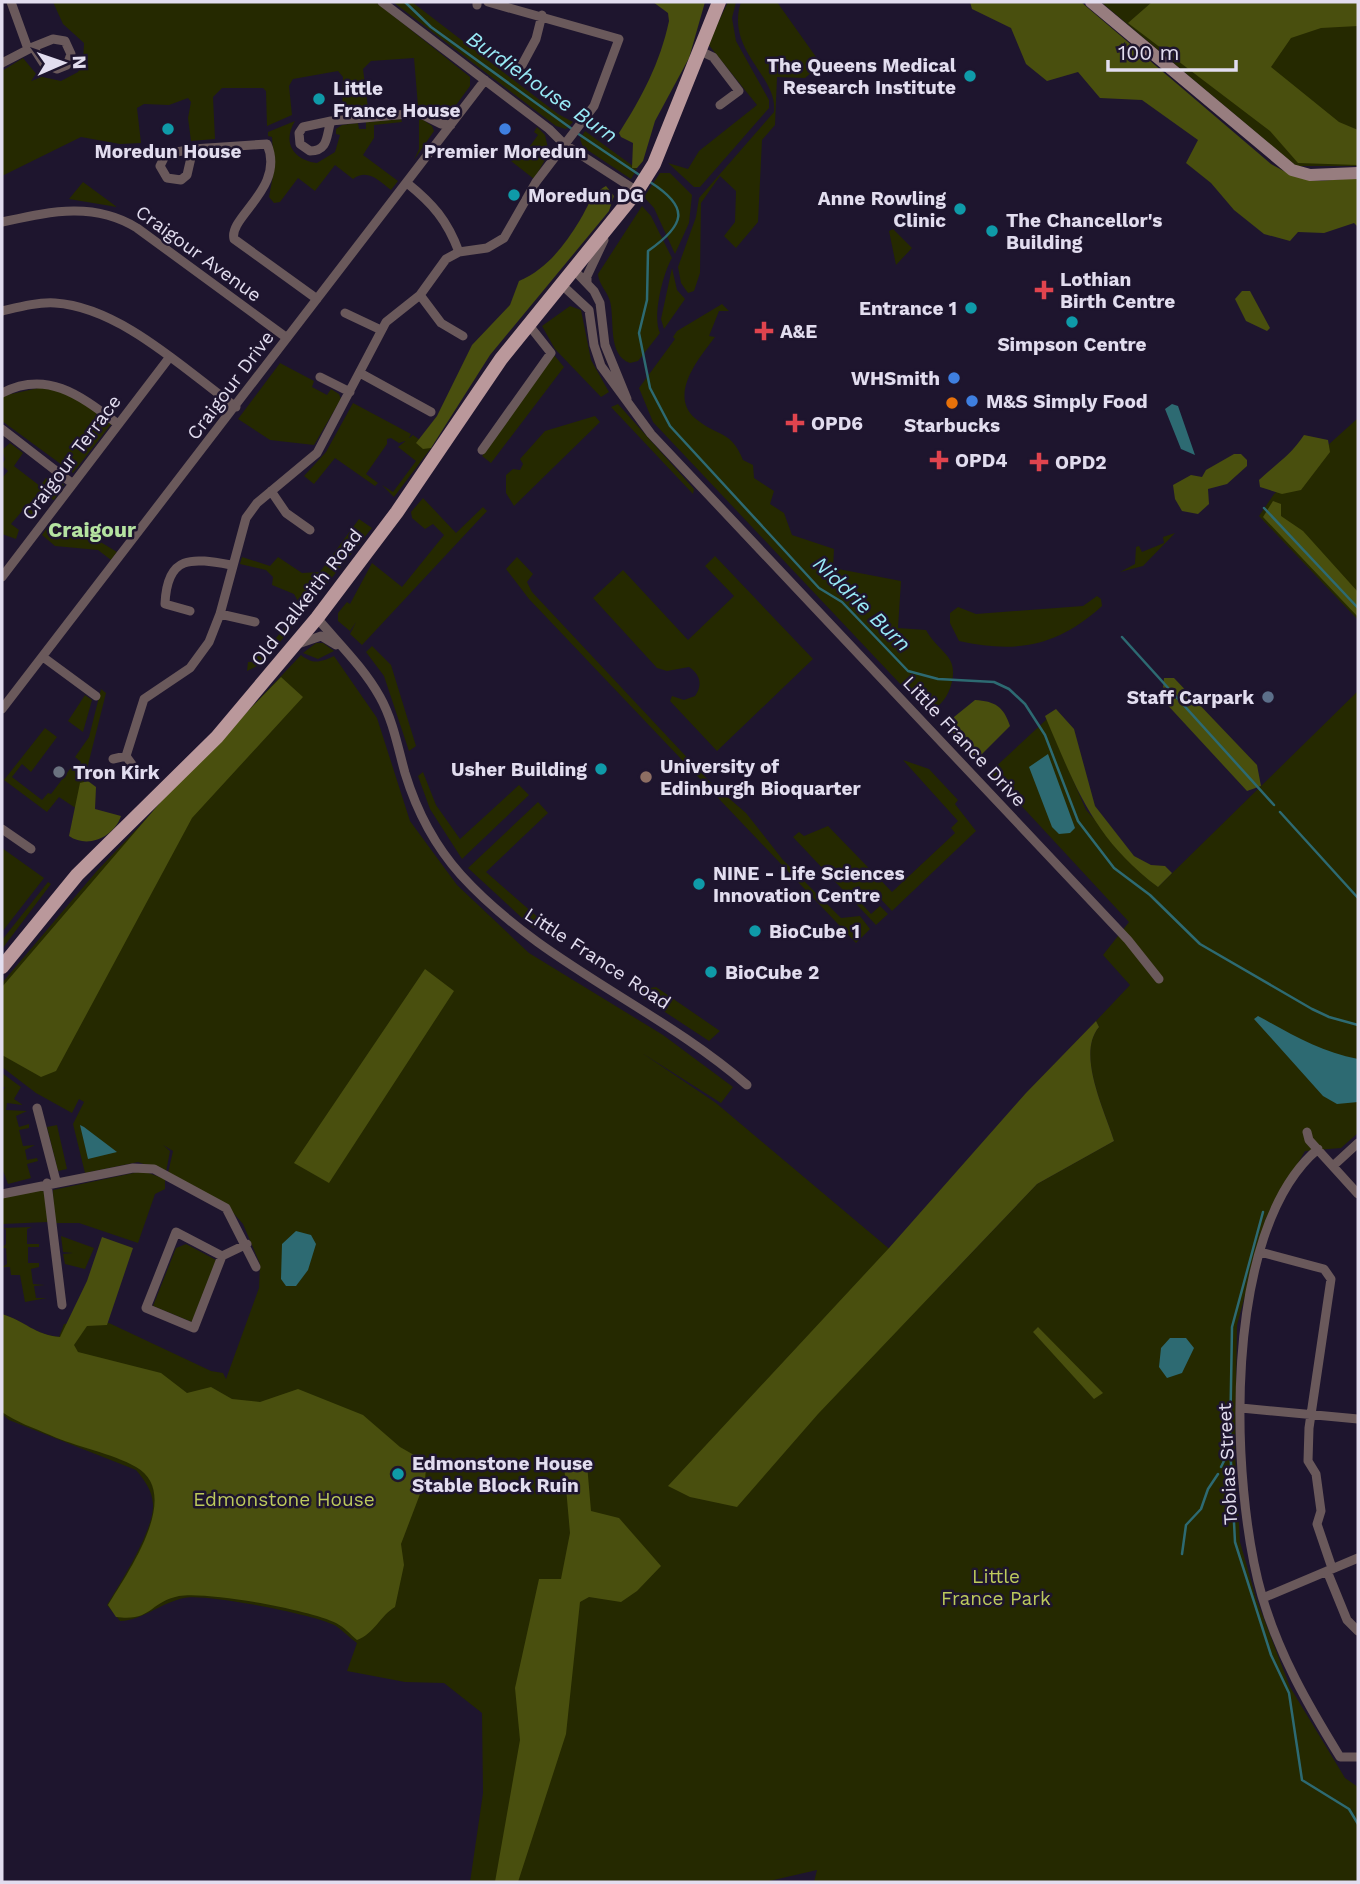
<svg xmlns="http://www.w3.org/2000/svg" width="1360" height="1884" viewBox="0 0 1360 1884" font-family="'Work Sans',sans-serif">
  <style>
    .green { fill: #252900 }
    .forest { fill: #494f0e }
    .water { fill: #2d6a72 }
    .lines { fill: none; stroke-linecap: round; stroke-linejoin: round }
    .stream { stroke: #2d6a72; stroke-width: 2.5 }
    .street { stroke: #6a595b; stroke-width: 9 }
    .secondary { stroke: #977d7f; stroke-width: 12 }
    .primary { stroke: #ba989b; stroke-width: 14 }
    .culture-dot { fill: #0f9aa8; stroke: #1e152e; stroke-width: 2.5 }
    .shop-dot { fill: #3f7fe0; stroke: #1e152e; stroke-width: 2.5 }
    .health-dot { fill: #e0444e; stroke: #1e152e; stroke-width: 2.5 }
    .food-dot { fill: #e8710a; stroke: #1e152e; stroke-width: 2.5 }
    .service-dot { fill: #5c6f8a; stroke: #1e152e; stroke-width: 2.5 }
    .worship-dot { fill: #6b7280; stroke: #1e152e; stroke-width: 2.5 }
    .education-dot { fill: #8d6e63; stroke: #1e152e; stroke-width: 2.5 }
    .labels { text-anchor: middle; stroke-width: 5; stroke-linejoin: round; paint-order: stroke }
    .poi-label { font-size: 19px; font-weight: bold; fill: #e2ddef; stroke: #1e152e; text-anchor: start }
    .street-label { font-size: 19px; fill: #e2ddef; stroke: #1e152e }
    .park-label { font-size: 19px; fill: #bdca5c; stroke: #1e152e }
    .water-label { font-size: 21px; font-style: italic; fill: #98eaf6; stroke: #1e152e }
    .neighbourhood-label { font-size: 21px; font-weight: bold; fill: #b5e3a1; stroke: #1e152e }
  </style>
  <rect width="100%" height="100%" fill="#1e152e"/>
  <path class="green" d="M53 2H376L470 77V86L451 112 439 115 426 107 418 106 414 58 371 61 363 69 368 108 365 112 342 114 343 77 338 71 293 79 289 86 292 115 267 126 266 91 263 88H222L213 97 215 139 191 141 188 118 191 102 188 98 169 105 144 104 137 108 141 143 120 144 81 137 2 176V71L23 58 38 76 61 81 78 72 83 62 84 43 63 24Z
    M393 2H412L558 114 573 122 566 129 556 126Z
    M728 2H736L732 18 736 41 769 100V108L700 187H694L668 163 688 169 699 151 757 105 708 44Z
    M741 2H777L821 64 805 78 777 77 775 125 762 140 758 222 736 248 724 236 735 222 736 191 720 176 701 203 700 273 694 291 688 293 681 283 678 267 696 217 699 198 774 112C778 75 725 51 741 2Z
    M1101 2H1358V166H1296Z
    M401 119 402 122 374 125V138L363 155 398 181 391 190C379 181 368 168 353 179L335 165 315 191 298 178 280 202 274 203 269 197 274 170 272 137 268 136V132L295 121C282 142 293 160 317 163L335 152 340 135 336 134V129L342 125 358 123 359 129H366V122Z
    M422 119 432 126 434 131 414 160 419 149V120Z
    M537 127 545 135 549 153 534 179 511 161 525 153 538 135 534 132Z
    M585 131 637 169 631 179 583 147 580 139Z
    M660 173H670L692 195 689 223 675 254 654 208 644 197Z
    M83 182 117 207 69 199Z
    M642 206 651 216 672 258C663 273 652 317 660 333L638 361 630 363C607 355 615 320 610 301 607 291 599 285 598 274Z
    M893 229 912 248 896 265 889 231Z
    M672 268 677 290 685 299 664 329 661 319Z
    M722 304 729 311H719L709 336 715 337C700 357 667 395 696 419 718 437 731 430 743 460L753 465 754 478 774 491 770 504 784 513 792 535 834 549 833 568 901 581 898 628 926 630C932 642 945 651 950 660 958 674 949 698 938 706H921L653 422 639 388 675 339 673 337 677 331Z
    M570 306 581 310 591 360 609 392 601 397 555 349 542 326Z
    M554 355 564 367 491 463 482 456Z
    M280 363 314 381 312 387 327 395 331 389 339 394 341 399 314 445 270 440 238 419Z
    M43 387 70 393 112 423 73 473 2 421V396Z
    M353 403 411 434 408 440 399 443 391 438 387 439V444L366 474 378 483 375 486 335 458 314 484 304 476 326 452Z
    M618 404 694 489 693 494 611 407Z
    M595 416 600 422 514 506 506 493V475L513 469 520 470 523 464 520 459 545 431Z
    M1358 418V620L1259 516 1274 494Z
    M413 435 431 448 394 497 382 485 393 492 416 461 398 447Z
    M10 443 23 453 14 466 40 486 46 478 51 481 55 476 64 485 54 500 41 493 29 508 36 514 34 516 23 510 11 524 19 530 16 539 2 534V478L8 471 2 465 5 459 2 450Z
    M423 498 456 533 483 507 487 511 362 645 350 634 356 622 350 631 338 621V613L347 602 350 604 372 563 402 587 444 535 433 524 425 529 412 518 411 512Z
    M359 519 372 528 263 663 247 671 248 662H252L255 655H262L290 621 299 603 294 594 272 585 273 577 266 570 240 564 242 557 270 566 278 557 302 573 320 572Z
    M51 522 62 531 89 535 117 552 111 560 98 550 55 546 42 535Z
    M1175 533 1143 566 1120 572 1135 564 1136 547 1139 546 1142 552 1164 543 1163 537Z
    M715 556 813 659 717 751 670 701 672 696 684 700 695 696C703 685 700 674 689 667L667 671 657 668 593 598 623 570 688 640 734 596 705 566Z
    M517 557 533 574 527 582 532 592 710 782 746 813 783 860 841 918 860 916 870 929 856 943 529 599 506 569Z
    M1097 596 1101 599 1102 606C1058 646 1017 654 959 641L950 623V613L958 607 976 614 1083 606Z
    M316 643H323L334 651 318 659 303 653Z
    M372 646 391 665 416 746 409 751 384 676 366 652Z
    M301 655C313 665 321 662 334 656L377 718 410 821 457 885 529 953 663 1035 733 1087 721 1103 642 1053 716 1103 937 1289 1037 1184 1114 1141C1105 1111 1076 1054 1099 1027L1096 1021 1130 985 1103 955 1129 922 990 772 1047 719 1086 810 1158 887 1358 691V1133L1341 1148 1305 1151 1266 1218 1237 1325 1235 1454 1240 1542 1256 1598 1290 1687 1345 1778 1358 1787V1882H814L817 1870 765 1882H470L483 1793 482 1713 444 1683 405 1682 347 1671 357 1643C350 1638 343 1631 336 1626 318 1615 204 1593 184 1598 160 1603 144 1620 120 1621L107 1605C120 1584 155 1528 153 1504 152 1490 145 1481 136 1470L9 1420 2 1414V1314C26 1322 33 1334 59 1337L64 1324 109 1323 211 1371 223 1373 226 1379 259 1288 260 1264 243 1224 228 1207 168 1173 173 1151 163 1145 170 1151 166 1172 138 1162 85 1173 73 1124 84 1102 79 1099 72 1113 36 1093 2 1067V983L96 872Z
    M101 689 106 693 77 809 59 797 47 812 4 780 45 728 57 737 31 772 22 764 12 777 42 800 48 793 51 794 73 765 77 767 81 762 75 757 89 737Z
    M85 695 92 700 83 732 68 721Z
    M903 760 929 769 958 800 955 804 976 831 892 911 874 892 862 904 871 914 880 906 888 914 876 925 793 837 799 832 804 836 828 826 892 892 955 833 951 828 958 821Z
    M423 772 436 805 460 839 519 785 529 795 462 859 430 809 418 776Z
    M538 802 548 813 486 872 541 920 533 928 468 868Z
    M2 848 44 878 2 932Z
    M48 882 51 884 2 949V940Z
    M656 987 720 1031 709 1041 633 991Z
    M2 1073 21 1087 14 1099 23 1105 7 1103 6 1110 27 1111 16 1116 19 1127 29 1124V1128L19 1130 23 1146 35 1145 25 1150 27 1160 37 1158 38 1161 27 1164 31 1178 8 1184 2 1168V1094L5 1087H2Z
    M57 1125 67 1169 58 1171 47 1127Z
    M143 1171 165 1179V1189L155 1194 138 1243 79 1223H54L53 1190Z
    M37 1189 45 1192 48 1222 2 1224V1198Z
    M32 1227 27 1229V1244H39V1247H28V1263H39V1267L31 1269 33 1284 45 1285 34 1286 36 1298H47L25 1302 20 1275H11L10 1267H2L7 1264 6 1248H2L6 1244V1229L2 1228Z
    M61 1236 94 1248 85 1269 65 1264 63 1254 73 1253 63 1252Z
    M186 1244 216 1260 192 1322 153 1306 176 1248Z"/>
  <path class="forest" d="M653 2H705L689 58 655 121 643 161 637 168H632L633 143 621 137 619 133C642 97 660 63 669 21L668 13Z
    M970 2H1081L1271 164C1307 185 1318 182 1358 177V227L1354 223 1324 233 1298 232 1290 241 1264 234 1234 210 1211 183 1186 163 1198 140 1142 100 1100 98 1078 72 1047 81 1026 64 1011 28 972 9Z
    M1152 2H1358V26L1321 28 1291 38 1271 67 1339 122 1358 130V165L1298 163 1270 131 1128 23Z
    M606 186 614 196 609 211 490 355 431 448 423 449 416 443 437 416 472 345 510 305 519 281C547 269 564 246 580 220 588 207 591 194 606 186Z
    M1242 291H1250L1270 328 1267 331 1246 321 1235 299Z
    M1304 435 1328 440 1330 452 1301 490 1282 494 1260 487 1259 480C1276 464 1291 455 1304 435Z
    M1234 454H1241L1247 460V466L1227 484 1208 489 1209 504 1198 514 1182 511 1175 499 1173 485 1191 475 1202 477 1206 470Z
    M1273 501 1281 504V516L1303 531 1358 592V617L1263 517Z
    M281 677 303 697 192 818 56 1071 41 1077 2 1055V987L171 790Z
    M1164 678H1174L1257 765 1261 786 1247 791 1162 699Z
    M975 700C995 701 1004 707 1010 726L975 761 953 735 954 717Z
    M1056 709 1074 729 1095 806 1134 856 1151 865 1165 866 1172 873 1158 887C1093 838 1076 788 1045 716Z
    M88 781 96 787 95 809 121 816C114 837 88 849 69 836L80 783Z
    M425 969 454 991 329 1183 294 1163Z
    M1096 1021 1099 1027C1076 1054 1105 1111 1114 1141L1037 1184 818 1414 737 1507 690 1497 668 1486 889 1248 1026 1093Z
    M102 1237 133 1248 107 1325 87 1326 74 1345 78 1352 161 1373 187 1393 211 1387 232 1399 260 1402 298 1389 363 1415 400 1447 421 1459 426 1467 425 1481 401 1544 404 1565 395 1607C380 1616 374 1634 357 1640 350 1634 344 1627 336 1623 311 1610 207 1591 179 1596 149 1602 152 1622 116 1617L108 1605C126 1575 184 1494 136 1467 112 1453 76 1447 50 1435 34 1428 16 1422 2 1412V1314C25 1321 35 1335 60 1337L87 1281Z
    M1038 1327 1103 1393 1094 1399 1033 1332Z
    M587 1464 591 1511 619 1518 661 1566 637 1591 621 1602 589 1597 580 1602 566 1734 518 1882H495L520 1740 515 1688 539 1579H561L570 1533 564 1465Z"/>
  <path class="water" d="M1172 404 1178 406 1195 455 1181 449 1165 409Z
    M1048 754 1075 828 1070 833 1059 834 1052 827 1029 767Z
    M1258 1016C1291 1034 1320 1052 1358 1059V1102L1337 1104 1323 1096 1254 1019Z
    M80 1125 84 1127 117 1152 88 1159Z
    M296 1231 311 1235 316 1244 308 1270 296 1286H286L281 1279 282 1244Z
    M1170 1338H1186L1194 1348 1182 1373 1167 1378 1159 1367 1161 1348Z"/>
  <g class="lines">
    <path class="stream" d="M405 2 431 27 572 129
      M577 133 641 176
      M650 182C691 208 685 225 648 251L647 300 639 333 650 388 670 426 819 588 842 602 908 671 938 679 994 682 1009 689 1025 704 1045 735 1078 821 1114 868 1150 895 1200 944 1312 1009 1329 1017 1358 1025
      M1264 508 1358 608
      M1122 637 1274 805
      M1280 812 1358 898
      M1263 1212 1232 1327 1230 1444 1235 1542 1271 1655 1289 1693 1302 1780 1349 1809 1358 1824
      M1221 1467 1229 1451
      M1182 1554 1186 1525 1201 1509 1208 1489 1218 1474"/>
    <path class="street" d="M11 2 28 49
      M382 2 549 129 564 144 637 191
      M477 5V2
      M53 39 65 41 71 54 67 65 57 69 44 64 33 47Z
      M698 50 713 57 739 91 720 105
      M2 63 31 48
      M522 65 536 39 542 15
      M331 121 419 113 441 124 451 125
      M331 121C326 135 329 151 310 151L300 144 299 133 303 127Z
      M193 149 267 144C286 188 228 217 234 239L317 299
      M193 149 187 175 181 180 167 178 160 166 166 154Z
      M407 183C433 204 447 220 459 252
      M2 222C49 212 93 201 137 228L287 338
      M574 270 594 291 600 303 605 345 627 399
      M587 283V276L604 240
      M562 285 589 310 594 345 601 366 651 434 1128 940 1159 979
      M420 295 441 323 463 336
      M2 311C19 307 37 302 55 303 120 307 185 370 236 407
      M345 313 381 330
      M360 373 431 412
      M320 377 350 392
      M2 393C48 369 82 397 118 424
      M2 429 73 484
      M482 450 551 353 528 324
      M271 491 286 513 310 530
      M2 577 169 358
      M190 611 165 604C167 554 192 558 231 565
      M220 614 255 622
      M317 618C339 644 364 668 380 697 393 720 398 748 405 773 416 809 435 846 461 875 542 964 657 1007 747 1085
      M298 644 321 636 336 645
      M43 657 96 696
      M2 709 485 80
      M126 756 144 699 190 668 209 642 220 614 246 518 257 503 317 453 386 322 420 295 446 259 459 252 487 248 504 238 536 182 594 106 619 39 488 2
      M113 759 126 756 136 770
      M2 829 31 849
      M37 1108 56 1181
      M1307 1132 1309 1140 1358 1194
      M1318 1149C1221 1230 1230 1485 1262 1596 1279 1655 1308 1705 1340 1757H1358
      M1333 1166 1358 1143
      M47 1183 62 1305
      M2 1194 133 1168 154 1169 226 1208 256 1267
      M1260 1252 1324 1269 1331 1279 1309 1428 1308 1461 1316 1474 1321 1511 1317 1524 1332 1568
      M222 1256 176 1232 146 1308 194 1328 222 1256 247 1244
      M1241 1408 1358 1419
      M1327 1571 1347 1620 1358 1631
      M1263 1598 1358 1558"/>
    <path class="secondary" d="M1091 2 1292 170 1310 175 1358 173"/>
    <path class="primary" d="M2 967 77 875 217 737 317 618 397 512 501 359 637 191 654 164 719 2"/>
  </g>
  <g class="culture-dot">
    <circle cx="970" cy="76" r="7"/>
    <circle cx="319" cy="99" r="7"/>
    <circle cx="168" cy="129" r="7"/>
    <circle cx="514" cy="195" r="7"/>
    <circle cx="960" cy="209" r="7"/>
    <circle cx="992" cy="231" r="7"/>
    <circle cx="971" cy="308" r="7"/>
    <circle cx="1072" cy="322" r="7"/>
    <circle cx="601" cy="769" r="7"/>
    <circle cx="699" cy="884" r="7"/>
    <circle cx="755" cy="931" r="7"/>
    <circle cx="711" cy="972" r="7"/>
    <circle cx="398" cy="1474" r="7"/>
  </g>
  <g class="shop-dot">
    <circle cx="505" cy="129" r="7"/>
    <circle cx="954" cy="378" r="7"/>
    <circle cx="972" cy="401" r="7"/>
  </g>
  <g class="health-dot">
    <path d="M1040.5 279.5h7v7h7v7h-7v7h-7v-7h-7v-7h7z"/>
    <path d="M760.5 320.5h7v7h7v7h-7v7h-7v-7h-7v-7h7z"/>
    <path d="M791.5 412.5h7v7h7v7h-7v7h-7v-7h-7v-7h7z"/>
    <path d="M935.5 449.5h7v7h7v7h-7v7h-7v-7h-7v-7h7z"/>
    <path d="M1035.5 451.5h7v7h7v7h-7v7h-7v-7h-7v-7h7z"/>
  </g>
  <circle class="food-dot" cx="952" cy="403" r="7"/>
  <circle class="service-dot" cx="1268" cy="697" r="7"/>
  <circle class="worship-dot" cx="59" cy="772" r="7"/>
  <circle class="education-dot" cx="646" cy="777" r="7"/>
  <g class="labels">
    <g class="poi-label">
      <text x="956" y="72" text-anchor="end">The Queens Medical<tspan x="956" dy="22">Research Institute</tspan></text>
      <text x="333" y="95">Little<tspan x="333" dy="22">France House</tspan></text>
      <text x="168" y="158" text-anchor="middle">Moredun House</text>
      <text x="505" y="158" text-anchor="middle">Premier Moredun</text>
      <text x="528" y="202">Moredun DG</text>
      <text x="946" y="205" text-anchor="end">Anne Rowling<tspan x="946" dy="22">Clinic</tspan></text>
      <text x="1006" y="227">The Chancellor's<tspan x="1006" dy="22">Building</tspan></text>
      <text x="1060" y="286">Lothian<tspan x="1060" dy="22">Birth Centre</tspan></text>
      <text x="957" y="315" text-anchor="end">Entrance 1</text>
      <text x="780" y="338">A&amp;E</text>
      <text x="1072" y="351" text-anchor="middle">Simpson Centre</text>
      <text x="940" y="385" text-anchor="end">WHSmith</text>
      <text x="986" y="408">M&amp;S Simply Food</text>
      <text x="811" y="430">OPD6</text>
      <text x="952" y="432" text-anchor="middle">Starbucks</text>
      <text x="955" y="467">OPD4</text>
      <text x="1055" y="469">OPD2</text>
      <text x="1254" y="704" text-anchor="end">Staff Carpark</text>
      <text x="660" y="773">University of<tspan x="660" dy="22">Edinburgh Bioquarter</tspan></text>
      <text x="587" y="776" text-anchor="end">Usher Building</text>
      <text x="73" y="779">Tron Kirk</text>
      <text x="713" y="880">NINE - Life Sciences<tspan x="713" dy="22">Innovation Centre</tspan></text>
      <text x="769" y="938">BioCube 1</text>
      <text x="725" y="979">BioCube 2</text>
      <text x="412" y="1470">Edmonstone House<tspan x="412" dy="22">Stable Block Ruin</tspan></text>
    </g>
    <g class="street-label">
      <text transform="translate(199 253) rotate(36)" y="7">Craigour Avenue</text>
      <text transform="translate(230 385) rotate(-53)" y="7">Craigour Drive</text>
      <text transform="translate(71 457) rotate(-53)" y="7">Craigour Terrace</text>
      <text transform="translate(306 597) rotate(-52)" y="7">Old Dalkeith Road</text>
      <text transform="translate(965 741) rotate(47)" y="7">Little France Drive</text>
      <text transform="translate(598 958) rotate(33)" y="7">Little France Road</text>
      <text transform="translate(1227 1464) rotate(-93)" y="7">Tobias Street</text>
    </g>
    <g class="park-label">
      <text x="284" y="1506">Edmonstone House</text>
      <text x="996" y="1583">Little<tspan x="996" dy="22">France Park</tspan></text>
    </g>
    <g class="water-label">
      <text transform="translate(542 87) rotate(35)" y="7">Burdiehouse Burn</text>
      <text transform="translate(862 604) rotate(44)" y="7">Niddrie Burn</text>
    </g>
    <g class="neighbourhood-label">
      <text x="92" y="537">Craigour</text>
    </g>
  </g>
  <rect width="1360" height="1884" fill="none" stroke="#e2ddef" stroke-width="7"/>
  <g transform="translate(63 63) rotate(88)" stroke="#1e152e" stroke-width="5" paint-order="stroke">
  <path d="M0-5L12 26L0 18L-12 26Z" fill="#e2ddef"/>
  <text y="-10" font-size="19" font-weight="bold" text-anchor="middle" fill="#e2ddef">N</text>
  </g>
  <path d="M1108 60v10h128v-10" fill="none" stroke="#e2ddef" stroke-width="3.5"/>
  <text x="1118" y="60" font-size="21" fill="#e2ddef" stroke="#1e152e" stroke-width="5" paint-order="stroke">100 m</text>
</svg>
